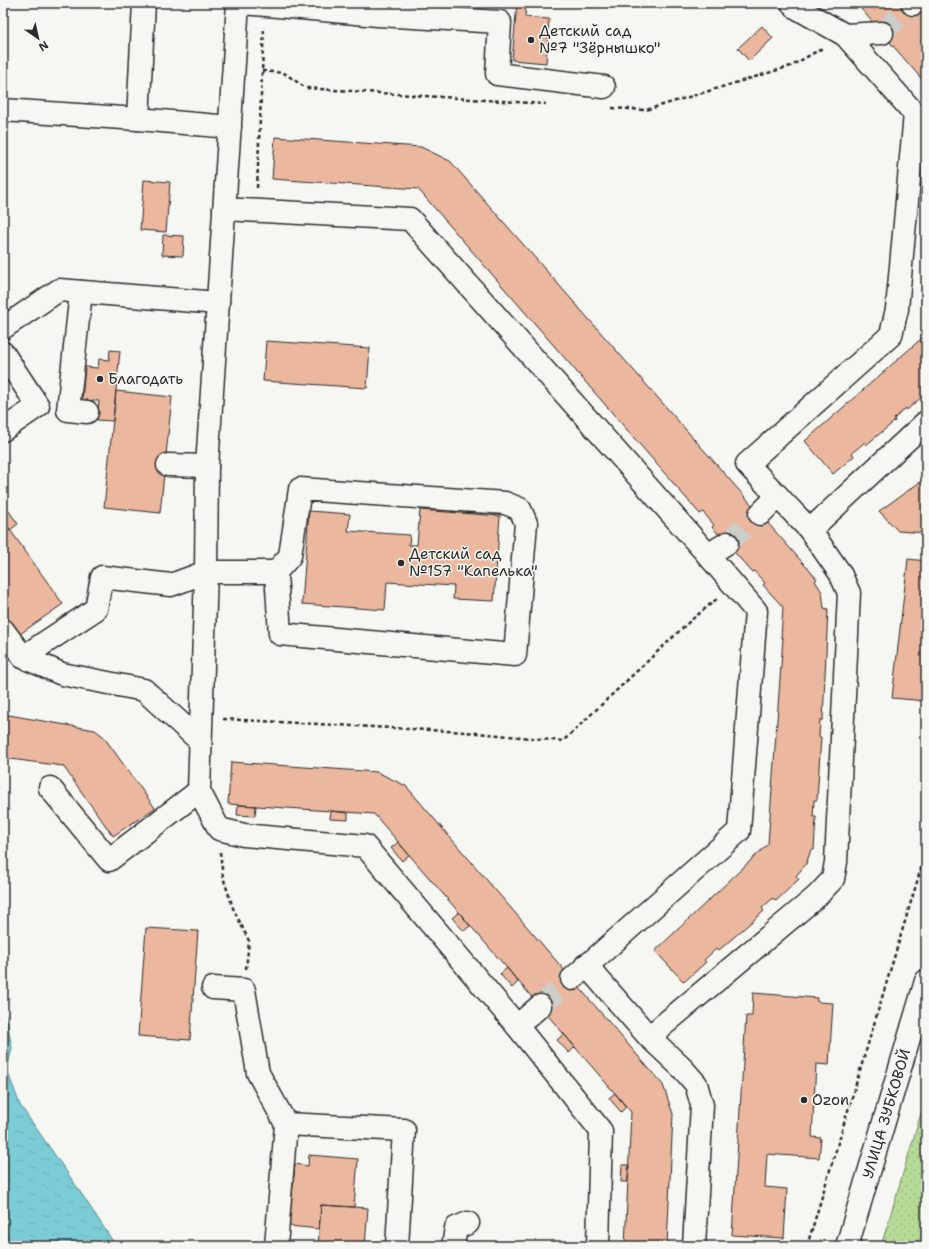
<svg xmlns="http://www.w3.org/2000/svg" width="929" height="1249" viewBox="0 0 929 1249" font-family="'Shantell Sans',sans-serif">
  <style>
    .park { fill: url(#park-dots); stroke: #708361 }
    .water { fill: url(#water-ripples); stroke: #5b8c91 }
    .building { fill: #ebb79e; stroke: #2b2b2b }
    .lines { fill: none; stroke-linecap: round; stroke-linejoin: round }
    .minor-tunnel { stroke: #cdcdca; stroke-width: 22; stroke-dasharray: 22 11; stroke-linecap: butt }
    .minor-casing { stroke: #2b2b2b; stroke-width: 25 }
    .path { stroke: #2b2b2b; stroke-width: 2.5; stroke-dasharray: 4 3; stroke-linecap: butt }
    .minor { stroke: #f6f6f2; stroke-width: 22 }
    .poi-dot { fill: #2b2b2b; stroke: #f6f6f2; stroke-width: 1.5 }
    .labels { text-anchor: middle; stroke-width: 3; stroke-linejoin: round; paint-order: stroke }
    .poi-label { font-size: 15px; fill: #2b2b2b; stroke: #f6f6f2; text-anchor: start }
    .street-label { font-size: 15px; fill: #2b2b2b; stroke: #f6f6f2 }
  </style>
  <defs>
    <pattern id="park-dots" width="8" height="8" patternUnits="userSpaceOnUse"><rect width="8" height="8" fill="#b5db97"/><path d="M2 2h.1M6 6h.1" fill="none" stroke="#9cbc82" stroke-width="1.8" stroke-linecap="round"/></pattern>
    <pattern id="water-ripples" width="26" height="14" patternUnits="userSpaceOnUse"><rect width="26" height="14" fill="#7bccd5"/><path d="M2 4q2-2 4 0t4 0M15 11q2-2 4 0t4 0" fill="none" stroke="#6aafb7"/></pattern>
  </defs>
  <rect width="100%" height="100%" fill="#f6f6f2"/>
  <filter id="ink" filterUnits="userSpaceOnUse"><feTurbulence type="fractalNoise" baseFrequency=".025" numOctaves="2"/><feDisplacementMap in="SourceGraphic" scale="8" xChannelSelector="R" yChannelSelector="G"/><feConvolveMatrix kernelMatrix="1 2 1 2 8 2 1 2 1" color-interpolation-filters="sRGB"/></filter>
  <g filter="url(#ink)">
    <path class="park" d="M926 1097V1246H881Z"/>
    <path class="water" d="M3 1011 6 1015 12 1048 7 1070 20 1105 73 1181 116 1246H3Z"/>
    <path class="building" d="M517 3H526L525 17 549 19 546 63 512 60Z
      M856 3H912L926 19V84Z
      M762 26 773 38 749 61 738 48Z
      M275 137 421 147 450 161 817 579 815 581 822 592 824 608 828 609 823 720H820L819 737H821L817 800H814L813 817H816L814 850H811L806 864 796 876 799 879 776 901 773 898 762 908 764 911 718 951 716 949 704 960 706 962 684 982 655 951 768 844 783 638H781L783 607 763 585 765 583 754 571 752 572 712 527 714 525 703 512 700 514 418 189 272 179Z
      M144 180 170 182 166 232 140 230Z
      M163 235 184 236 183 256 162 255Z
      M926 274V393L907 410 906 408 894 419 895 421 866 445 865 442 852 453 854 456 833 474 805 441 921 339Z
      M266 341 370 348 367 388 263 381Z
      M110 350 120 351 113 421 97 420 99 401 82 400 85 367 98 368 99 359 109 360Z
      M116 391 172 397 160 513 104 507Z
      M926 478V533L898 531 879 511Z
      M6 507 18 524 10 530 3 520V509Z
      M420 510 500 516 494 601 453 599 454 586 387 582 385 610 302 604 309 511 350 514 348 531 410 535 409 545H417Z
      M3 520 63 604 17 636 3 616Z
      M908 559 926 561V701L892 698Z
      M3 714 95 730 103 736 155 808 113 836 63 766 3 758Z
      M231 762 377 772 406 786 663 1085 673 1114 667 1246H625L631 1112 374 814 228 804Z
      M238 805 256 806 255 816 237 815Z
      M331 811 348 813V820L330 819Z
      M398 842 409 855 402 861 391 848Z
      M459 912 470 926 464 931 452 918Z
      M146 928 198 931 190 1040 138 1036Z
      M507 968 518 982 512 988 500 974Z
      M753 993 817 998V1002L833 1003 829 1065 816 1064 812 1137 821 1138 819 1158 767 1154 765 1187 787 1189 784 1238 732 1235 746 1016H752Z
      M564 1034 575 1047 569 1053 557 1040Z
      M615 1093 626 1107 621 1112 609 1098Z
      M309 1155 358 1159 354 1207 321 1205 319 1229 289 1226 295 1164 308 1166Z
      M622 1165H629L628 1182H621Z
      M321 1205 368 1208 365 1246H318Z"/>
    <g class="lines">
      <path class="minor-tunnel" d="M882 33 913 4
        M727 543 760 514
        M540 1006 572 979"/>
      <g class="minor-casing">
        <g id="minor">
          <path d="M238 3 207 466 206 572 199 791 219 829 244 835 365 846 517 1026 601 1131 598 1246"/>
          <path d="M243 3 378 15 500 22 497 74 604 87"/>
          <path d="M792 3 797 8 845 35 915 114 897 309 891 335 747 464 810 530 926 422"/>
          <path d="M913 4 915 3"/>
          <path d="M845 35 882 33"/>
          <path d="M3 110 138 119 230 127"/>
          <path d="M138 119 144 3"/>
          <path d="M224 209 410 219 708 555 756 611 739 831 572 979"/>
          <path d="M81 292 68 410 87 412"/>
          <path d="M3 328 59 290 218 303"/>
          <path d="M3 353 38 406 3 430"/>
          <path d="M168 465 207 466"/>
          <path d="M760 514 778 496"/>
          <path d="M708 555 727 543"/>
          <path d="M3 630 23 657 96 609 102 577 171 585 206 572H276L280 634 515 655 526 523 520 509 505 503 300 489 290 556 276 572"/>
          <path d="M23 657 62 674 144 690 200 741"/>
          <path d="M50 788 109 860 199 791"/>
          <path d="M586 965 649 1037 816 897 833 879 836 862 849 593 840 573 810 530"/>
          <path d="M213 988 244 990 258 1073 286 1124 404 1130 397 1246"/>
          <path d="M517 1026 540 1006"/>
          <path d="M649 1037 683 1069 696 1084 702 1105 694 1246"/>
          <path d="M276 1246 286 1124"/>
          <path d="M453 1246 456 1228 468 1223"/>
          <path id="s1" d="M847 1246 926 981"/>
        </g>
      </g>
      <path class="path" d="M262 71 284 73 306 88 546 104
        M612 108 646 110 791 66 824 47
        M257 188 264 27
        M223 719 466 732 563 741 690 621 718 598
        M220 852 223 877 233 908 249 941 246 969
        M807 1246 926 852"/>
      <use href="#minor" class="minor"/>
    </g>
  </g>
  <g class="poi-dot">
    <circle cx="531" cy="40" r="4"/>
    <circle cx="100" cy="379" r="4"/>
    <circle cx="401" cy="563" r="4"/>
    <circle cx="804" cy="1100" r="4"/>
  </g>
  <g class="labels">
    <g class="poi-label">
      <text x="539" y="36">Детский сад<tspan x="539" dy="17">№7 "Зёрнышко"</tspan></text>
      <text x="108" y="384">Благодать</text>
      <text x="409" y="559">Детский сад<tspan x="409" dy="17">№157 "Капелька"</tspan></text>
      <text x="812" y="1105">Ozon</text>
    </g>
    <g class="street-label">
      <text dy="5" stroke="none"><textPath href="#s1" startOffset="138">УЛИЦА ЗУБКОВОЙ</textPath></text>
    </g>
  </g>
  <rect width="929" height="1249" fill="none" stroke="#f6f6f2" stroke-width="16"/>
  <rect x="8" y="8" width="913" height="1233" fill="none" stroke="#2b2b2b" stroke-width="1.5" filter="url(#ink)"/>
  <g transform="translate(38 38) rotate(146)" stroke="#f6f6f2" stroke-width="3" paint-order="stroke">
  <path d="M0-3L7 15L0 10L-7 15Z" fill="#2b2b2b"/>
  <text y="-6" font-size="11" font-weight="bold" text-anchor="middle" fill="#2b2b2b">N</text>
  </g>
</svg>
